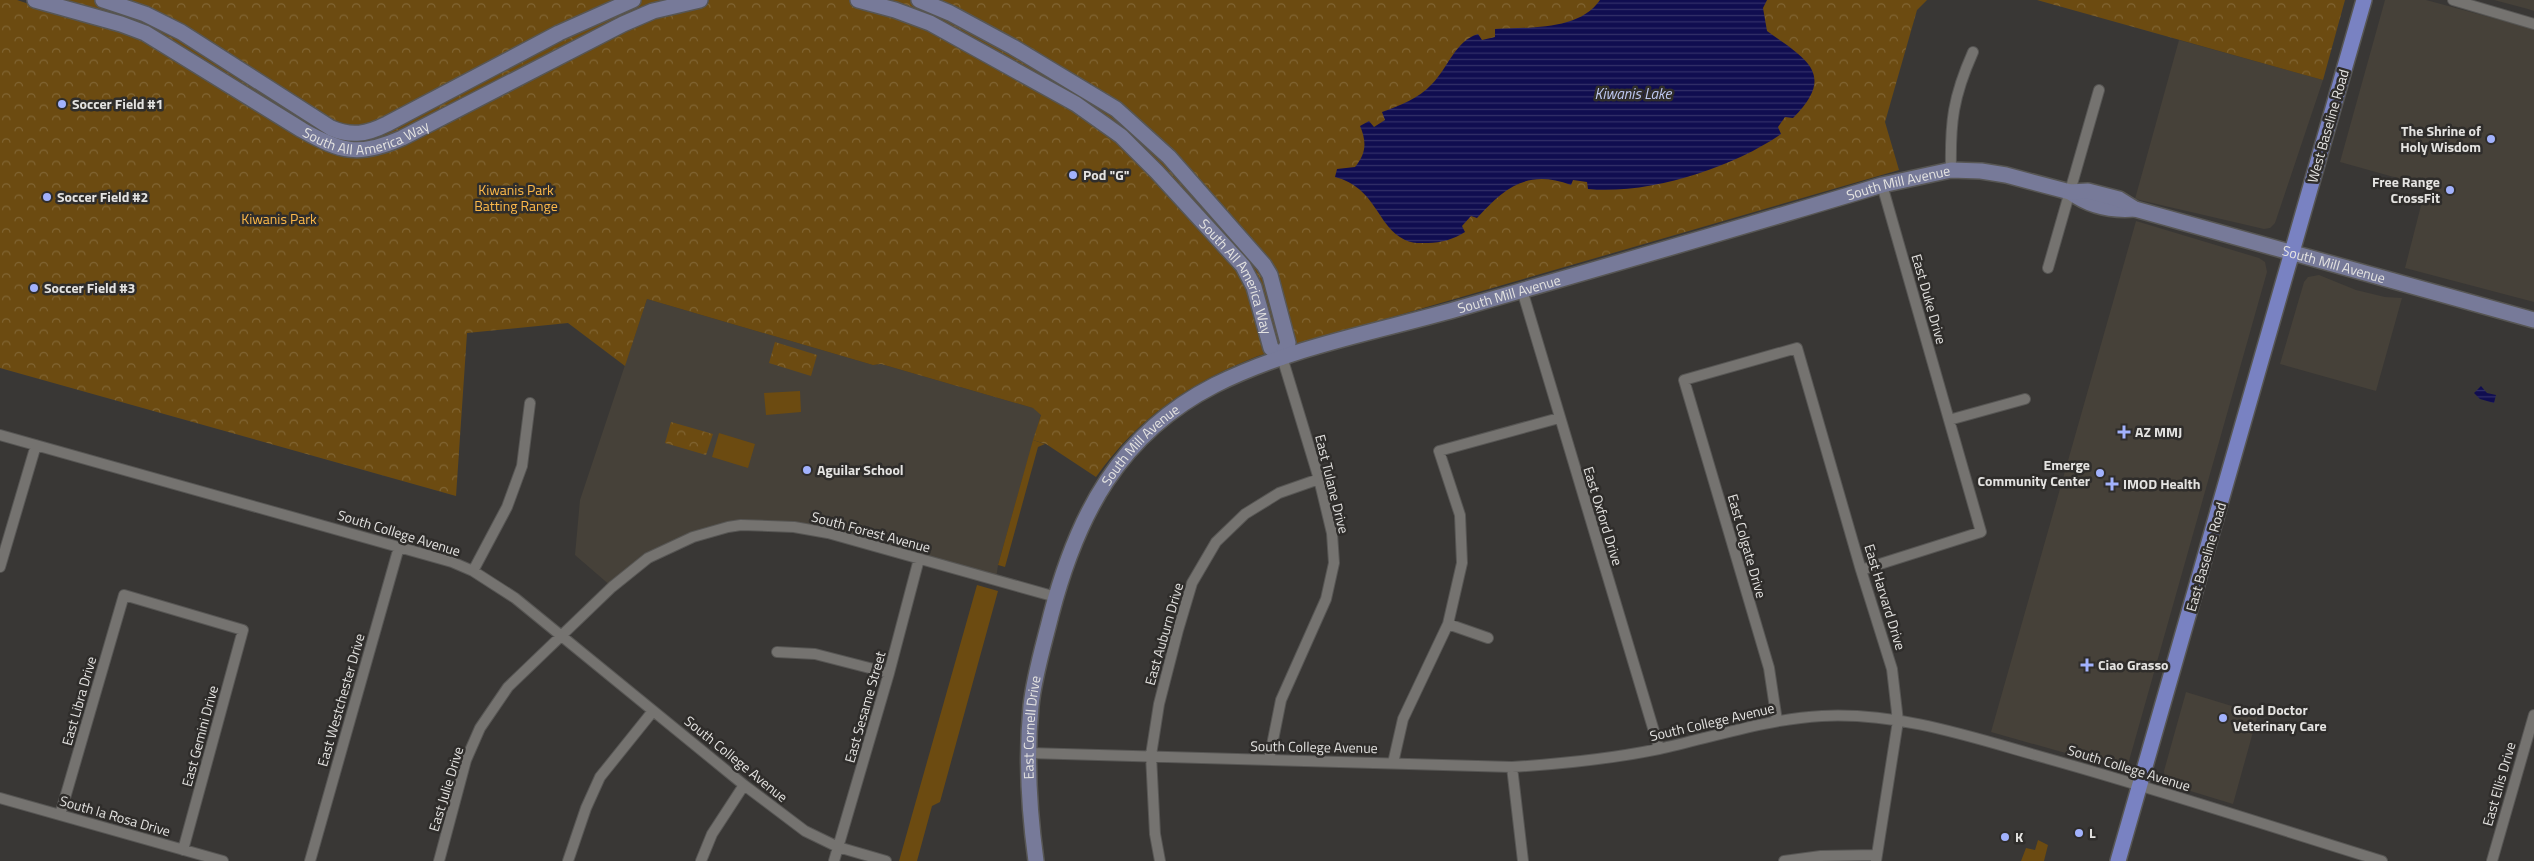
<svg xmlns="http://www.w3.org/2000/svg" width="2534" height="861" viewBox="0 0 2534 861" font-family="'Titillium Web',sans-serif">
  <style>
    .built { fill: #464139 }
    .green { fill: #6c4b11 }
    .park { fill: url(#park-crowns) }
    .water { fill: url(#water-rules) }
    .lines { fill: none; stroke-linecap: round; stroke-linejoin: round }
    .street-casing { stroke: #575654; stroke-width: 12 }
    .secondary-casing { stroke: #575654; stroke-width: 18 }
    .primary-casing { stroke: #575654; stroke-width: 18 }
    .street { stroke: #757370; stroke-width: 10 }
    .secondary { stroke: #777a99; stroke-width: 15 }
    .primary { stroke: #7982c2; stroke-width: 15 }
    .poi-dot { fill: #a2b2fd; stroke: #2f2d2b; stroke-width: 2 }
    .labels { text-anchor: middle; stroke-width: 5; stroke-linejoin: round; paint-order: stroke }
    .poi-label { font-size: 14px; font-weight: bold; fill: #e4e3e1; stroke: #2f2d2b; text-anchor: start }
    .street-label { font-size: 14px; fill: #e4e3e1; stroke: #2f2d2b }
    .park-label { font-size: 14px; fill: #fdb94a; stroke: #2f2d2b }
    .water-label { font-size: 15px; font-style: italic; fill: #bec8f1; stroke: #2f2d2b }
  </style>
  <defs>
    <pattern id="park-crowns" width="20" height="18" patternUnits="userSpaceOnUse" patternTransform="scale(1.25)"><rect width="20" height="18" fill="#6c4b11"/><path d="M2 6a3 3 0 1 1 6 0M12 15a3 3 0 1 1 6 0" fill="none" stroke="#816533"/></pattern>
    <pattern id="water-rules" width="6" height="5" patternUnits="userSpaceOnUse" patternTransform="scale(1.25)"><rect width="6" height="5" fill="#100d50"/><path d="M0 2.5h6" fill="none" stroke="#333069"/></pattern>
  </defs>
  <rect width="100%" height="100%" fill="#393735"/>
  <path class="built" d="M2385 0H2426L2534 29V302L2405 268 2426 186 2340 162Z
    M2494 0H2534V11L2528 9Z
    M2179 40 2323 80 2275 223 2270 228 2264 229 2135 199Z
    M2136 221 2259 258 2265 262 2267 272 2129 761 2124 766 2115 767 1991 732Z
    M2319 275 2356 290 2385 297 2402 298 2376 391 2280 364 2304 282 2308 277Z
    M647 299 873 365 881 364 1033 408 1041 414 998 565 996 580 828 533 741 525 648 558 612 587 575 555 580 500Z
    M2186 692 2258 714 2233 804 2174 786 2165 778 2164 771Z"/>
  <path class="green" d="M800 391 801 412 766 415 764 393Z
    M719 433 755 444 748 468 712 457Z
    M1033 440 1045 444 1038 447 1005 567 998 565Z
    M977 585 998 591 940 802 932 806 917 861H899Z
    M2038 840 2048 845 2044 861H2021L2026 848 2035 850Z"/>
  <path class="park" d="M0 0H17L32 5 34 0H1927L1917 10 1885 122 1899 170 1258 356C1189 383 1139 417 1096 477L1046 444 1033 440 1041 415 1033 408 881 364 873 365 647 299 625 366 568 323 467 333 456 496 0 368Z
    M2037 0H2345L2323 80Z
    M775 342 817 355 811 376 769 363Z
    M671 422 713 434 706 455 665 443Z"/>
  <path class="water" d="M1600 0H1767L1763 8 1767 31C1806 59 1837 74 1793 118L1785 117 1778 127 1781 134C1732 168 1648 195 1588 189L1587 182 1573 180 1571 185C1528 169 1505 187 1477 218L1471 216 1462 226 1465 232C1454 239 1441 243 1428 243 1421 243 1413 244 1405 240 1376 226 1377 188 1335 177L1337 169 1355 167C1366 154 1367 142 1360 126L1369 121 1374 127 1385 120 1382 112C1401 105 1418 99 1432 84 1448 68 1455 41 1478 34L1482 40 1495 37V29C1529 27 1579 31 1600 0Z
    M2481 386 2487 393 2496 395 2494 403 2480 399 2474 393Z"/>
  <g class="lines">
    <g class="street-casing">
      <path id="street" d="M2453 0 2534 24
        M1951 170C1950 122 1953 97 1973 52
        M2048 268 2099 90
        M1522 290 1659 748
        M1949 420 2025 399
        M0 435 452 562 473 571 515 598 744 785 805 831 838 847 886 861
        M0 567 36 445
        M1861 570 1981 532 1882 185
        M473 571 507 507 522 466 530 403
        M1448 624 1488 638
        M777 652 815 654 889 673
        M1777 721 1769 668 1684 380 1797 348 1861 570 1892 669 1898 721 1876 861
        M1029 753 1512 767C1562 764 1610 759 1659 749 1713 737 1767 719 1822 716 1898 712 1971 737 2042 757 2157 789 2269 826 2382 861
        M1269 760 1281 700 1326 599 1334 563 1332 533 1319 479 1282 357
        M1393 763 1403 719 1448 624 1462 563 1460 515 1439 451 1559 418
        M1512 767 1523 861
        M0 798 223 861
        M60 815 124 595 243 630 183 850
        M310 861 399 547
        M439 861 466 760 480 728 508 687 612 587 648 558 693 537 728 527 741 525 794 527 828 533 1056 597
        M568 861 586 808 600 777 653 711
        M701 861 712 834 744 785
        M834 861 889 673 919 559
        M1160 861 1155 834 1151 755 1159 704 1178 630 1192 583 1216 542 1245 514 1279 493 1319 479
        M1784 861 1821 856 1876 855
        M2492 861 2534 715"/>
    </g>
    <g class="secondary-casing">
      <g id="secondary">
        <path id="s1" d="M35 0 121 24 145 33 302 130C341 152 359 157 402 138L623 24 653 11 700 0"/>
        <path d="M103 0 145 14 181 32 331 128C352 137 367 134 387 124L559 33 633 0"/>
        <path id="s2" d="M858 0 895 10 930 23 1076 104 1121 136 1157 172 1243 266 1254 287 1271 348 1282 357"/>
        <path d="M919 0 950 13 1013 47 1116 109 1169 157 1264 265 1270 275 1288 343 1282 357"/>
        <path d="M2070 192C2089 206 2111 211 2135 209"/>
        <path id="s3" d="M1036 861C1029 810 1026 757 1031 706 1034 676 1044 644 1051 615 1077 515 1119 434 1215 385 1293 346 1381 331 1464 307 1604 267 1743 227 1882 185L1951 170 1981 171 2006 175 2070 192 2088 191 2119 199 2135 209 2534 320"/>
      </g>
    </g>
    <g class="primary-casing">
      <path id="primary" d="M2118 861 2364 0"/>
    </g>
    <use href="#street" class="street"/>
    <use href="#secondary" class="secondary"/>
    <use href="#primary" class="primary"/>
  </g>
  <g class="poi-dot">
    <circle cx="62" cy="104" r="5"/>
    <circle cx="2491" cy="139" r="5"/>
    <circle cx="1073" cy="175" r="5"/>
    <circle cx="2450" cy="190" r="5"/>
    <circle cx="47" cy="197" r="5"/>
    <circle cx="34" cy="288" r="5"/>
    <path d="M2121.5 424.5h5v5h5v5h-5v5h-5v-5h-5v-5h5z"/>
    <circle cx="807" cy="470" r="5"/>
    <circle cx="2100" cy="473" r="5"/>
    <path d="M2109.5 476.5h5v5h5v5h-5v5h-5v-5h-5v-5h5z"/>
    <path d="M2084.5 657.5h5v5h5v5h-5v5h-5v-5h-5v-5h5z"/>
    <circle cx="2223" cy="718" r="5"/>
    <circle cx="2079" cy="833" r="5"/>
    <circle cx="2005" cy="837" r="5"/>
  </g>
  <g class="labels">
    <g class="poi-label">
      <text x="72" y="109">Soccer Field #1</text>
      <text x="2481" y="136" text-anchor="end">The Shrine of<tspan x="2481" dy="16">Holy Wisdom</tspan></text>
      <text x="1083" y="180">Pod "G"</text>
      <text x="2440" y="187" text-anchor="end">Free Range<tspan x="2440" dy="16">CrossFit</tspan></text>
      <text x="57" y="202">Soccer Field #2</text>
      <text x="44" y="293">Soccer Field #3</text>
      <text x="2135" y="437">AZ MMJ</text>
      <text x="2090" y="470" text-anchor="end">Emerge<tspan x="2090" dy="16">Community Center</tspan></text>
      <text x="817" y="475">Aguilar School</text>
      <text x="2123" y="489">IMOD Health</text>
      <text x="2098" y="670">Ciao Grasso</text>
      <text x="2233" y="715">Good Doctor<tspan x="2233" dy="16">Veterinary Care</tspan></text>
      <text x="2089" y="838">L</text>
      <text x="2015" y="842">K</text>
    </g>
    <g class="street-label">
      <text dy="5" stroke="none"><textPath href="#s1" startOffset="368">South All America Way</textPath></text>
      <text transform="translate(2328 126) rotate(-74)" y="5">West Baseline Road</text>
      <text dy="5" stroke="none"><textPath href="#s3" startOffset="1254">South Mill Avenue</textPath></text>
      <text dy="5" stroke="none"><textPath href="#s3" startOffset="1705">South Mill Avenue</textPath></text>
      <text dy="5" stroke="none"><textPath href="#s2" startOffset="482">South All America Way</textPath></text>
      <text dy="5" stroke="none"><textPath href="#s3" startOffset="849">South Mill Avenue</textPath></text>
      <text transform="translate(1929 299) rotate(74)" y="5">East Duke Drive</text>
      <text dy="5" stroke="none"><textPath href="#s3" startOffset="444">South Mill Avenue</textPath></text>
      <text transform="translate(1332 484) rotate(76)" y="5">East Tulane Drive</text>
      <text transform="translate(1603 516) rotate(73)" y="5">East Oxford Drive</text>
      <text transform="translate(871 532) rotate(15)" y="5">South Forest Avenue</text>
      <text transform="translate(399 533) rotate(17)" y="5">South College Avenue</text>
      <text transform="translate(1747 546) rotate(74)" y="5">East Colgate Drive</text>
      <text transform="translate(2206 557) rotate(-74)" y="5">East Baseline Road</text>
      <text transform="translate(1885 597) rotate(73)" y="5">East Harvard Drive</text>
      <text transform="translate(1164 634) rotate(-74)" y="5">East Auburn Drive</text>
      <text transform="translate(341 700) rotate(-74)" y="5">East Westchester Drive</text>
      <text transform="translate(79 701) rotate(-74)" y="5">East Libra Drive</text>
      <text transform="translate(865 707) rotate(-74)" y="5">East Sesame Street</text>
      <text transform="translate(1712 722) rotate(-13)" y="5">South College Avenue</text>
      <text dy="5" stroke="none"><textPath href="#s3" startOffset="134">East Cornell Drive</textPath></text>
      <text transform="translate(200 736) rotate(-75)" y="5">East Gemini Drive</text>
      <text transform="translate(1314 747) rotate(1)" y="5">South College Avenue</text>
      <text transform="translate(736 759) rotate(39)" y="5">South College Avenue</text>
      <text transform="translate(2129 768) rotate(17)" y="5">South College Avenue</text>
      <text transform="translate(2499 784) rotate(-74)" y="5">East Ellis Drive</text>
      <text transform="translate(446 789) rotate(-73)" y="5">East Julie Drive</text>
      <text transform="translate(115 816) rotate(16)" y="5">South la Rosa Drive</text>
    </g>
    <g class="park-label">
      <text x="516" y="195">Kiwanis Park<tspan x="516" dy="16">Batting Range</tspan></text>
      <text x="279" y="224">Kiwanis Park</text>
    </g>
    <g class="water-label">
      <text x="1633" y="99">Kiwanis Lake</text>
    </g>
  </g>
</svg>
